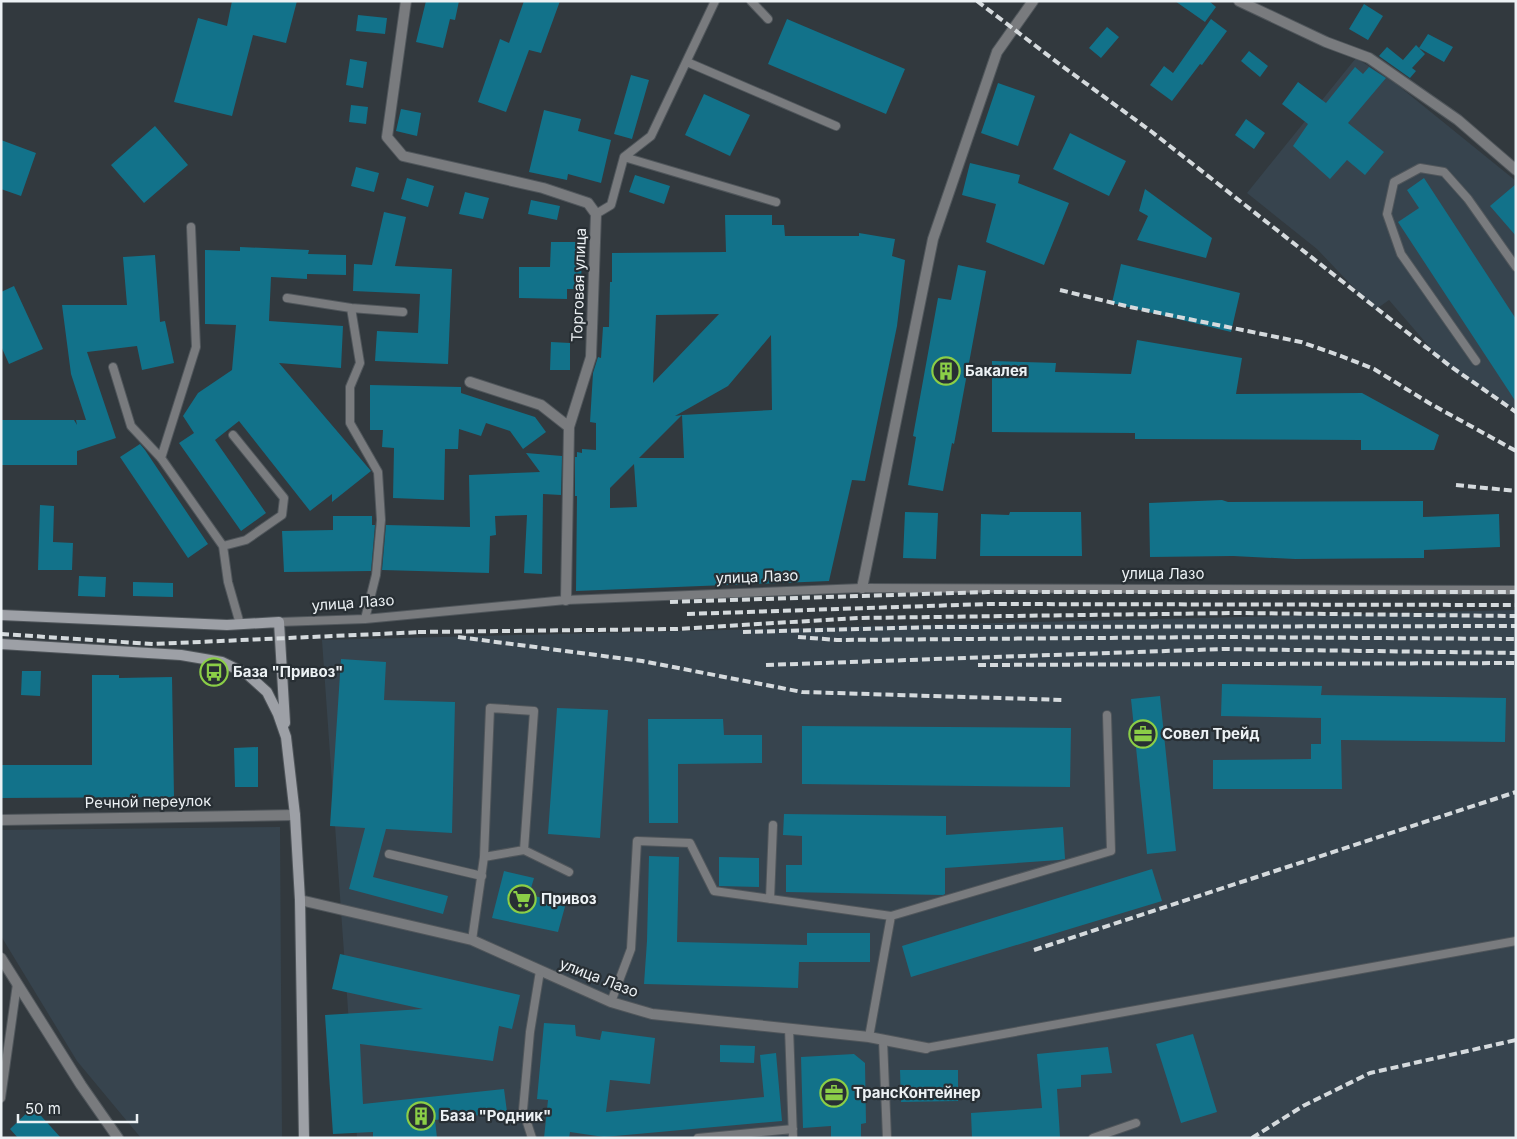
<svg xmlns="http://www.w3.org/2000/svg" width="1517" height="1139" viewBox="0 0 1517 1139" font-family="Inter,sans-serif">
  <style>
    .built { fill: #37444e }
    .building { fill: #12728a; fill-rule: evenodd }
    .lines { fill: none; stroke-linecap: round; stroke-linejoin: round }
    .lane-casing { stroke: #50565b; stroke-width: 10 }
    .street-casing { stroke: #50565b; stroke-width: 12 }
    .secondary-casing { stroke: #50565b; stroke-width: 12 }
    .lane { stroke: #797b7e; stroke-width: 8 }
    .street { stroke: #797b7e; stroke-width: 10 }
    .secondary { stroke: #9da0a6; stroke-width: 10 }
    .rail { stroke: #d5dadd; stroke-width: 4; stroke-dasharray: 8 4; stroke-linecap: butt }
    .labels { text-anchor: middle; stroke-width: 4.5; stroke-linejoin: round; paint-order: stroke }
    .street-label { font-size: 15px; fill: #ecf1f4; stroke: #282f34 }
    .poi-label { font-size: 15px; font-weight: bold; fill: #ecf1f4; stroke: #282f34; text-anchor: start }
  </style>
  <rect width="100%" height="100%" fill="#32393e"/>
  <path class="built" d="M1356 58 1395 83 1516 181V410L1456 373 1439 358 1389 300 1375 310 1317 249 1247 193Z
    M1516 610V1138H357L322 640Z
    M280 827 282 1138H141L77 1061 1 936V830Z"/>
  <path class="building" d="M232 1H297L286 43 253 35 232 116 174 102 198 18 227 26Z
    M426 1H459L455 20 450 19 443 48 416 42Z
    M524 1H560L541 53 529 50 506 112 478 102 500 39 509 43Z
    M1175 1H1209L1216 7 1205 22Z
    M1364 4 1383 16 1368 40 1349 29Z
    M358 15 387 18 385 34 356 31Z
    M787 19 905 69 886 114 768 64Z
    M1211 19 1227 31 1202 65 1200 64 1172 101 1150 85 1164 66 1173 73Z
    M1107 27 1119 37 1101 58 1089 48Z
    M1428 34 1453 47 1444 62 1419 48Z
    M1416 45 1425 54 1412 68 1416 71 1410 78 1379 56 1387 47 1403 60Z
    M1249 51 1268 66 1260 77 1241 61Z
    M350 59 367 62 363 88 346 85Z
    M1355 67 1363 74 1369 67 1386 78 1348 123 1384 152 1365 175 1347 160 1330 179 1293 146 1308 124 1282 104 1298 82 1326 103Z
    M631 75 649 80 632 139 614 134Z
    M998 83 1035 96 1018 146 981 133Z
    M704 94 750 115 730 156 685 135Z
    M351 105 368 107 366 124 349 122Z
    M401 109 421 113 417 136 396 131Z
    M544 110 581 119 578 131 611 140 601 183 568 174 567 180 529 172Z
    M1246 119 1265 133 1254 149 1235 135Z
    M155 126 188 165 144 203 111 165Z
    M1070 133 1126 161 1109 196 1053 169Z
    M1 140 36 153 21 196 1 189Z
    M970 163 1020 175 1018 183 1069 203 1044 265 986 242 996 204 962 195Z
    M356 167 379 173 374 192 351 186Z
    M635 175 670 186 664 204 629 192Z
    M407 178 434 186 428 207 401 199Z
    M1424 178 1516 319V402L1398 222 1419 208 1407 190Z
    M1516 184V236L1490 206Z
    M1145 189 1212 238 1206 258 1137 240 1148 216 1139 211Z
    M465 192 489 198 483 219 459 214Z
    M531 200 560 206 557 220 528 214Z
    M384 212 406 217 395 266 452 269 448 364 375 361 377 331 418 333 420 294 353 291 354 264 372 265Z
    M725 215H772V225H784L785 236H859V233L895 239 892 256 905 260 897 326 865 481 852 480 829 581 576 591 577 496H575V457H577V452L582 453V449L596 450V423L590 422 593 373 598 357 601 358 603 327H609L610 282H612V253L726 252ZM719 314 653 383 656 315ZM771 335 772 410 682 415 684 458H639L682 415 675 416 728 386ZM634 464 637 507 610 508V488Z
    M551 242H582L581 289H567V299L519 298V267H550Z
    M240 247 309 250 308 254 346 255V275L307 274V279L271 277 269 321 343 326 341 368 279 363 371 471 332 502V494L310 511 239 421 215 440 266 513 241 531 179 443 194 433 183 416 198 393 232 370 236 325 205 324V250L240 251Z
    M155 255 160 322 165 321 174 363 142 370 137 346 87 352 116 438 77 451V465H1V420H74L77 425 76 420H86L71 374 62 305H127L123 257Z
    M1121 264 1240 293 1231 332 1112 303Z
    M958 265 986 271 954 444 952 443 943 491 908 485 916 437 913 436 938 298 951 300Z
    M14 286 43 349 9 364 1 346V292Z
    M1137 340 1242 358 1236 394 1362 393 1439 435 1434 450H1361V440L1135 439V433L992 432V361L1056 363 1055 372 1131 374Z
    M551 342 570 343V370H550Z
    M370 385 461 387V393L535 417 546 432 523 449 510 431 486 423 481 436 459 429 458 449H445L444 500 393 498 394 448 382 447 383 430H370Z
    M140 444 145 450 208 544 188 558 120 457Z
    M526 453 562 456 561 495 543 494 542 574 524 573 527 515 495 516 496 535 490 536 489 573 382 570 386 525 470 527 469 475 540 472Z
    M1222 500 1228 502 1423 501V517L1499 514 1500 547 1424 550V558L1295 559 1233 556 1150 557 1149 503Z
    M40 505 54 506 53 542 73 543 72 570H38Z
    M905 512 938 513 936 559 903 558Z
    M1010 512H1081L1082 556H980L981 514 1009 515Z
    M333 516H372V525H375L371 571 284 572 282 531 333 530Z
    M79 576 106 577 105 597 78 596Z
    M133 582 173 583V597L133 596Z
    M341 659 386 662 384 700 455 702 452 833 386 829 373 877 448 896 443 914 349 889 365 828 330 826Z
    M22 671H41L40 696 21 695Z
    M92 675H119V678L172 677 174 797 1 798V765H92Z
    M1222 684 1322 686 1321 695 1506 698 1505 742 1341 740 1342 789H1213V760L1311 759V744H1321V718L1221 716Z
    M1160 696 1176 851 1147 854 1131 699Z
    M557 708 608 710 600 838 548 834Z
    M648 719H723L724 735H762V763L678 764V823H649Z
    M802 726 1071 728 1070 787 802 784Z
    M258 747V787H235L234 748Z
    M784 814 946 816V835L1063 827 1065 859 1059 860 945 868V894L943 895 786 892V865H802V836L783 835Z
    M649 856 679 857 677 942 807 945V933H870V962H799L798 988 644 984 647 941Z
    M719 857 759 858V887L719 886Z
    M1152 869 1162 901 911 977 902 946Z
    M504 871 534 878 529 895 566 903 558 932 492 918Z
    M340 954 520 995 512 1029 499 1026 493 1061 360 1044 363 1104 504 1089 507 1112 435 1120 437 1138H373V1132L333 1134 325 1015 423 1009 332 989Z
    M544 1023 575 1025 576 1036 600 1040 602 1031 655 1038 650 1084 610 1080 606 1112 764 1097 760 1055 776 1053 782 1121 604 1137 570 1132 569 1138H544L548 1100 537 1099Z
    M1193 1034 1217 1112 1181 1123 1156 1044Z
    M720 1045 755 1046 754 1063 720 1062Z
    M1108 1047 1112 1073 1081 1075V1087L1057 1089 1060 1137 972 1138 971 1113 1042 1108 1037 1054Z
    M854 1054 865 1063 866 1123 861 1124V1138H831V1126L803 1128 801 1057Z
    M900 1070H958V1101L901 1102Z
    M33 1107 61 1138H18L10 1129Z"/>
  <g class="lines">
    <g class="lane-casing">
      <path id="lane" d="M751 1 768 19
        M687 62 836 126
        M624 157 776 202
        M596 214 611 205 624 157 651 136 715 1
        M287 298 351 308 360 363 350 387V423L378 472 381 520 376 575 365 619
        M351 308 403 312
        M1476 361 1401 254 1387 214 1394 182 1420 168 1444 172 1468 199 1516 267
        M113 367 131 426 161 458 223 546 228 582 240 624
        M161 458 196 347 191 227
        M223 546 246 540 282 515 284 498 233 435
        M279 622 365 619 566 600 862 588 1516 590
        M524 850 569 872
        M389 854 482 876
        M770 899 773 825
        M891 916 1111 851 1107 715
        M472 940 484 857 490 708 534 711 524 850 484 857
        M611 1002 631 949 637 841 690 843 714 891 891 916 869 1037
        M789 1028 793 1138
        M883 1040 887 1138
        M926 1048 1516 941
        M1 1098 17 984
        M532 1138 523 1110 530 1032 540 971
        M698 1138 793 1129
        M1093 1138 1136 1123"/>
    </g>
    <g class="street-casing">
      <path id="street" d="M406 1 387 137 403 156 543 188 588 203 596 214 591 357 569 427 566 600
        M1239 1 1326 42 1369 58 1458 120 1516 170
        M470 382 541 405 569 427
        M862 588 933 239 997 52 1033 1
        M1 820 295 815
        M300 900 472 940 611 1002 652 1014 869 1037 926 1048
        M1 958 81 1085 118 1138"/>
    </g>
    <g class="secondary-casing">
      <path id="secondary" d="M1 615 227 625 279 622 285 723
        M1 644 181 655 222 662 247 674 267 692 278 714 286 737 295 815 300 900 304 1138"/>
    </g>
    <use href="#lane" class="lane"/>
    <use href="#street" class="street"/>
    <use href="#secondary" class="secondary"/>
    <path class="rail" d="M977 1 1058 63 1152 132 1450 366 1516 412
      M1060 290 1130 307 1301 342 1341 356 1374 369 1429 403 1516 451
      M1456 485 1516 491
      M670 602 988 592H1516
      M687 614 988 604 1516 605
      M418 632 676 629 858 618 1236 613 1516 616
      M743 632 937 627 1516 626
      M1 634 153 644 423 632
      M458 637 642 661 802 692 1063 700
      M798 637 837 640 1226 637 1516 639
      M766 665 1223 649 1516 653
      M978 665 1516 663
      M1034 950 1516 792
      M1252 1138 1303 1106 1370 1073 1516 1040"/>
  </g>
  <defs>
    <g id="building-ring" transform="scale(1.4375)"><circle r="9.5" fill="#282f34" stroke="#8bce47" stroke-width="1.5"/><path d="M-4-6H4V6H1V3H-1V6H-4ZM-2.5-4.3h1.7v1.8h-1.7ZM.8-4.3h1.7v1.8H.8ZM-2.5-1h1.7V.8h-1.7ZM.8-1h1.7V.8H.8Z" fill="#8bce47"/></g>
    <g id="bus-ring" transform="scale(1.4375)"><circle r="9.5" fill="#282f34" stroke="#8bce47" stroke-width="1.5"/><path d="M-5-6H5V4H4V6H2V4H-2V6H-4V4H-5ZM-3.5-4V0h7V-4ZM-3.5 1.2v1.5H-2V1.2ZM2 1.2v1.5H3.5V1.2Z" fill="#8bce47"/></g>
    <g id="office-ring" transform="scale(1.4375)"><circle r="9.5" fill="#282f34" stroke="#8bce47" stroke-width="1.5"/><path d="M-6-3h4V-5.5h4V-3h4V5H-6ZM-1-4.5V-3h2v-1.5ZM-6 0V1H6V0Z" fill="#8bce47"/></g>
    <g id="supermarket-ring" transform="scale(1.4375)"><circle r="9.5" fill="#282f34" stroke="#8bce47" stroke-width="1.5"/><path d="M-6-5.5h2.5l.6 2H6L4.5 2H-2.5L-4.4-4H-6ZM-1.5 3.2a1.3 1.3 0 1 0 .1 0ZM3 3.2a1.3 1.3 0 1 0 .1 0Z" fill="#8bce47"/></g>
  </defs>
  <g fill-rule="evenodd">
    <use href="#building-ring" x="946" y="371"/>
    <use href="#bus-ring" x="214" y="672"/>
    <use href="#office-ring" x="1143" y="734"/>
    <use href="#supermarket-ring" x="522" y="899"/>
    <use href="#office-ring" x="834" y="1093"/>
    <use href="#building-ring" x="421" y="1116"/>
  </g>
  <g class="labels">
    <g class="street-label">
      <text transform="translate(579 285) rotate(-88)" y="5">Торговая улица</text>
      <text x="1163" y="579">улица Лазо</text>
      <text transform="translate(757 577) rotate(-2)" y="5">улица Лазо</text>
      <text transform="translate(353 603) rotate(-4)" y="5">улица Лазо</text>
      <text transform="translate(148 802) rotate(-1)" y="5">Речной переулок</text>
      <text transform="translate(599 978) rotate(21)" y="5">улица Лазо</text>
    </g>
    <g class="poi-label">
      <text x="965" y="376">Бакалея</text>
      <text x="233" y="677">База "Привоз"</text>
      <text x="1162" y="739">Совел Трейд</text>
      <text x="541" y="904">Привоз</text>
      <text x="853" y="1098">ТрансКонтейнер</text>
      <text x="440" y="1121">База "Родник"</text>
    </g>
  </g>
  <rect width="1517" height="1139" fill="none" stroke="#ecf1f4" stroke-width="5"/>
  <path d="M18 1114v8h119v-8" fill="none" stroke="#ecf1f4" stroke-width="2.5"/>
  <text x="25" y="1114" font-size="15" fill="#ecf1f4" stroke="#282f34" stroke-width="4" paint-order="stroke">50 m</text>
</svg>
